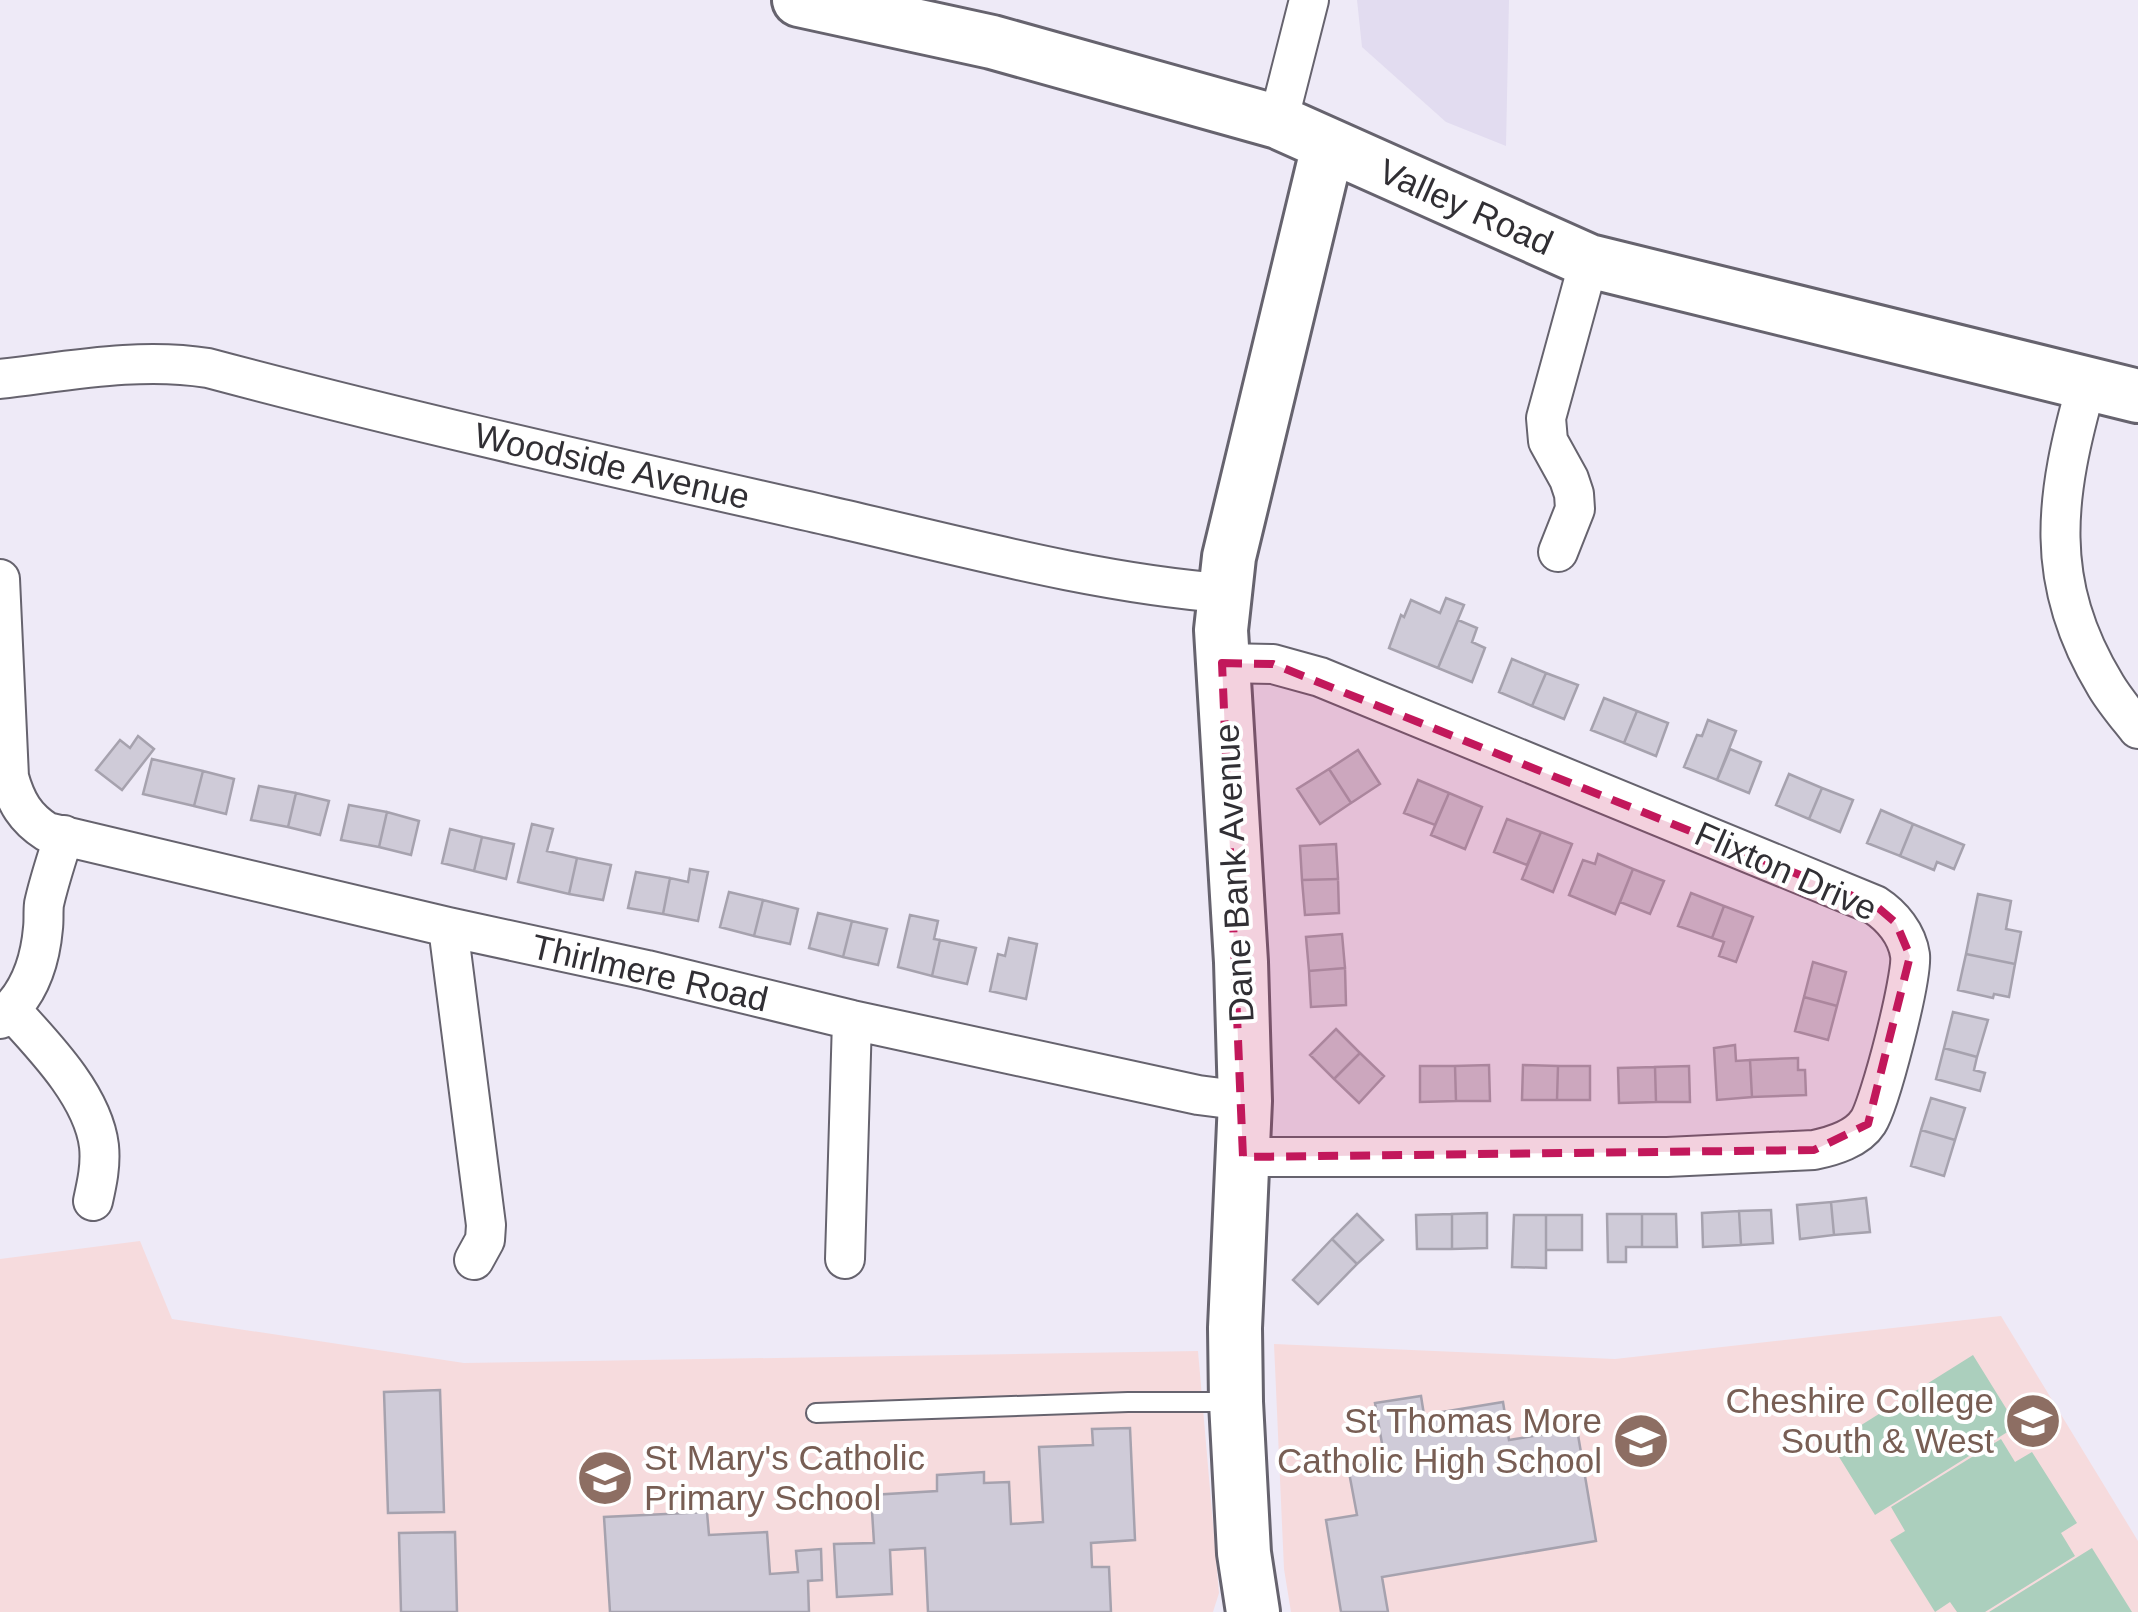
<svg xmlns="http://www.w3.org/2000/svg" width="2138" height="1612" viewBox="0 0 2138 1612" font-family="Helvetica,sans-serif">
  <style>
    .built { fill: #e2dcf0 }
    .education { fill: #f6dbdd }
    .green { fill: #abcfbd }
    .building { fill: #cfcbd8; stroke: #a6a2ae; stroke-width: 2.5 }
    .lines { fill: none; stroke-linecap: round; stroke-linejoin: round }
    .lane-casing { stroke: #66636e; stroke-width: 22 }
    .street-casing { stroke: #66636e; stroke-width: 42 }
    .secondary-casing { stroke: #66636e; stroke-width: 58 }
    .lane { stroke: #fff; stroke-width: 18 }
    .street { stroke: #fff; stroke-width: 38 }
    .secondary { stroke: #fff; stroke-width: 52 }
    .marked { fill: #c2185b; fill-opacity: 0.2; stroke: #c2185b; stroke-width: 8; stroke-dasharray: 20 12; stroke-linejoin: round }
    .labels { text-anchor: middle; stroke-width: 8; stroke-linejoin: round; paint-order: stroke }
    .street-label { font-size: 35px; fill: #312f34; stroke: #fff }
    .education-label { font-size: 35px; fill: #785e54; stroke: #fff; text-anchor: end }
  </style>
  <rect width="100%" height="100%" fill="#eeeaf7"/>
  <path class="built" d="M1357 0H1509L1506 146 1446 122 1362 47Z"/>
  <path class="education" d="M140 1241 172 1319 464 1363 1198 1351 1219 1593 1213 1612H0V1259Z
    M2001 1316 2138 1541V1612H1291L1284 1569 1274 1344 1615 1359Z"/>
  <path class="green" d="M1973 1355 2017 1426 1875 1515 1831 1444Z
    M2001 1439 2015 1462 2032 1452 2077 1523 2061 1533 2075 1556 1985 1612H1957L1950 1602 1935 1612 1890 1540 1905 1531 1891 1507Z
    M2092 1548 2132 1612H1989Z"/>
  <path class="building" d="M1446 598 1464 605 1438 668 1389 648 1401 615 1404 617 1411 600 1440 613Z
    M1458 620 1477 628 1472 642 1485 648 1472 682 1438 668Z
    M1512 659 1546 673 1532 706 1499 692Z
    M1546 673 1578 685 1564 719 1532 706Z
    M1604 698 1637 711 1624 743 1591 730Z
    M1637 711 1668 723 1656 756 1624 743Z
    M1708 720 1736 731 1717 780 1684 767 1697 735 1702 736Z
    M138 736 154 749 122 790 96 770 120 740 130 748Z
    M1730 749 1761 762 1749 793 1717 780Z
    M1358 750 1380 784 1351 803 1329 769Z
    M152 759 203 771 194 806 143 794Z
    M1329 769 1351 803 1320 824 1297 789Z
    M203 771 234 779 226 814 194 806Z
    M1789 774 1822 788 1809 819 1776 805Z
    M1418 780 1449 793 1435 825 1404 813Z
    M259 786 296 793 288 827 251 820Z
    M1822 788 1853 800 1840 832 1809 819Z
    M296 793 329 801 320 835 288 827Z
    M1449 793 1482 807 1465 849 1431 835Z
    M349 805 387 812 379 847 341 840Z
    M1881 810 1913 824 1900 856 1867 843Z
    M387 812 419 821 411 855 379 847Z
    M1507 819 1541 832 1527 865 1494 852Z
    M532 824 553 829 547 851 577 858 569 894 518 882Z
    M1913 824 1964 845 1954 869 1937 862 1934 870 1900 856Z
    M450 829 482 837 474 871 442 863Z
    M1541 832 1572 844 1553 892 1522 879Z
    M482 837 514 844 506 879 474 871Z
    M1336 844 1338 879 1302 880 1300 846Z
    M1598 854 1633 869 1615 914 1569 895 1583 860 1595 864Z
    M577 858 611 865 603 900 569 894Z
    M690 869 708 872 698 921 663 914 670 878 688 882Z
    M1633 869 1664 881 1650 914 1620 902Z
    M636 872 670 878 663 914 628 908Z
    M1338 879 1339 913 1305 915 1302 880Z
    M729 892 763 900 754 936 720 927Z
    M1691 893 1724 906 1712 938 1678 926Z
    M1978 894 2011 901 2006 929 2021 932 2015 964 1966 954Z
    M763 900 798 909 790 944 754 936Z
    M1724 906 1753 917 1736 962 1719 956 1724 942 1712 938Z
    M818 913 852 921 843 957 809 948Z
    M910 915 938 921 934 939 940 940 932 976 898 967Z
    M852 921 887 929 878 965 843 957Z
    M1342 934 1345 968 1309 971 1306 937Z
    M1009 938 1037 944 1026 999 990 991 998 954 1005 956Z
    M940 940 976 948 967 984 932 976Z
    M1966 954 2015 964 2009 997 1994 994 1993 998 1958 990Z
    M1813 962 1846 972 1837 1006 1804 997Z
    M1345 968 1346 1005 1311 1007 1309 971Z
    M1804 997 1837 1006 1828 1040 1795 1031Z
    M1953 1012 1988 1020 1977 1057 1944 1048Z
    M1336 1029 1360 1053 1334 1079 1310 1055Z
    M1735 1045 1736 1061 1750 1060 1752 1097 1717 1100 1714 1048Z
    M1944 1048 1977 1057 1974 1070 1985 1073 1980 1091 1936 1079Z
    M1360 1053 1384 1076 1359 1103 1334 1079Z
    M1798 1058V1070H1805L1806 1095 1752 1097 1750 1060Z
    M1489 1065 1490 1101H1456L1455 1066Z
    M1523 1065 1558 1066 1557 1100H1522Z
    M1420 1066H1455L1456 1101 1420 1102Z
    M1558 1066H1590V1100H1557Z
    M1689 1066 1690 1102H1656L1655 1067Z
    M1655 1067 1656 1102 1619 1103 1618 1068Z
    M1931 1098 1965 1108 1955 1140 1921 1130Z
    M1921 1130 1955 1140 1944 1176 1911 1166Z
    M1866 1198 1870 1232 1834 1235 1831 1202Z
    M1831 1202 1834 1235 1800 1239 1797 1205Z
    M1771 1210 1773 1243 1741 1245 1739 1211Z
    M1739 1211 1741 1245 1703 1247 1702 1213Z
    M1487 1213V1248L1452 1249V1214Z
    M1357 1214 1383 1240 1357 1264 1332 1239Z
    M1452 1214V1249H1417L1416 1215Z
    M1607 1214H1642V1247H1626V1262H1608Z
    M1642 1214H1676L1677 1247H1642Z
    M1514 1215H1546V1268L1512 1267Z
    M1546 1215H1582V1250H1546Z
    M1332 1239 1357 1264 1318 1304 1293 1280Z
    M440 1390 444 1512 388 1513 384 1392Z
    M1421 1396 1424 1415 1503 1402 1509 1440 1577 1429 1596 1541 1382 1577 1388 1612H1341L1326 1520 1357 1515 1348 1467 1385 1461 1375 1403Z
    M1130 1428 1135 1540 1091 1543 1092 1567H1109L1111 1612H928L925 1548 890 1550 892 1594 837 1597 834 1544 874 1543 871 1495 937 1491V1475L984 1472V1483L1009 1482 1011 1524 1043 1522 1039 1447 1093 1445 1092 1429Z
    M707 1512 709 1535 767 1532 770 1574 798 1572 796 1551 821 1549 822 1580 808 1581 809 1612H610L604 1517Z
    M455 1532 457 1612H401L399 1533Z"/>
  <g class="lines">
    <g class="lane-casing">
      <path id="lane" d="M816 1413 1128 1402H1230"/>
    </g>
    <g class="street-casing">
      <path id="street" d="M1278 122 1309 0
        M0 379C69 371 139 357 208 368 414 423 622 469 829 516 957 545 1093 583 1224 593
        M2087 383C2055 496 2042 581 2106 686 2115 701 2127 715 2138 729
        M1558 552 1575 509 1574 494 1569 479 1548 441 1546 418 1589 261
        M0 579 9 777C16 802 25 818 47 832L448 927 647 970 852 1020 1198 1095 1245 1101
        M1222 663 1273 664 1320 677 1875 905C1892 916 1907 934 1910 955 1913 976 1880 1104 1868 1122 1857 1139 1833 1146 1814 1150L1667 1157H1243
        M448 927 486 1225 485 1240 474 1260
        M11 1010C44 1046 93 1096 99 1146 101 1165 97 1183 93 1201
        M0 1019C28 997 40 963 43 928 44 920 43 912 44 904 49 881 57 858 64 835
        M845 1259 852 1020"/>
    </g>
    <g class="secondary-casing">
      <path id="secondary" d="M799 0 992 42 1278 122 1589 261 2138 396
        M1253 1612 1244 1553 1236 1402 1235 1328 1245 1101 1241 962 1221 630 1229 557 1328 146"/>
    </g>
    <use href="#lane" class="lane"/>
    <use href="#street" class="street"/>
    <use href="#secondary" class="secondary"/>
  </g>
  <path class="marked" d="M1222 663 1273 664 1875 905 1896 923 1910 956 1868 1124 1814 1150 1243 1157Z"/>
  <defs>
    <g id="university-disc" transform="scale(2.875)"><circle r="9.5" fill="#8d6e63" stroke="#fff"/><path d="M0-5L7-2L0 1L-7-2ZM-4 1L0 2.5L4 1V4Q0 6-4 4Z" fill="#fff"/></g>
    <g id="school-disc" transform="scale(2.875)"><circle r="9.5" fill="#8d6e63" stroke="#fff"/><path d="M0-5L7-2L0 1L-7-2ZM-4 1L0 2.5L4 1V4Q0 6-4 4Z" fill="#fff"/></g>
  </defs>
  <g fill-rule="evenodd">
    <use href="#university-disc" x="2033" y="1421"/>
    <use href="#school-disc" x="1641" y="1441"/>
    <use href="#school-disc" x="605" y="1478"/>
  </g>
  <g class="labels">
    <g class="street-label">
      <text transform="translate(1466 207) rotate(24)" y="12">Valley Road</text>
      <text transform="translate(612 466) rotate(13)" y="12">Woodside Avenue</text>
      <text transform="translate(1786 871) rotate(24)" y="12">Flixton Drive</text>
      <text transform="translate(1234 873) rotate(-93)" y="12">Dane Bank Avenue</text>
      <text transform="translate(650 973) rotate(13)" y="12">Thirlmere Road</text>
    </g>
    <g class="education-label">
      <text x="1994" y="1413">Cheshire College<tspan x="1994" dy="40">South &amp; West</tspan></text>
      <text x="1602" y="1433">St Thomas More<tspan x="1602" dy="40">Catholic High School</tspan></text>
      <text x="644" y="1470" text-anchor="start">St Mary's Catholic<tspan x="644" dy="40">Primary School</tspan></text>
    </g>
  </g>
</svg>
